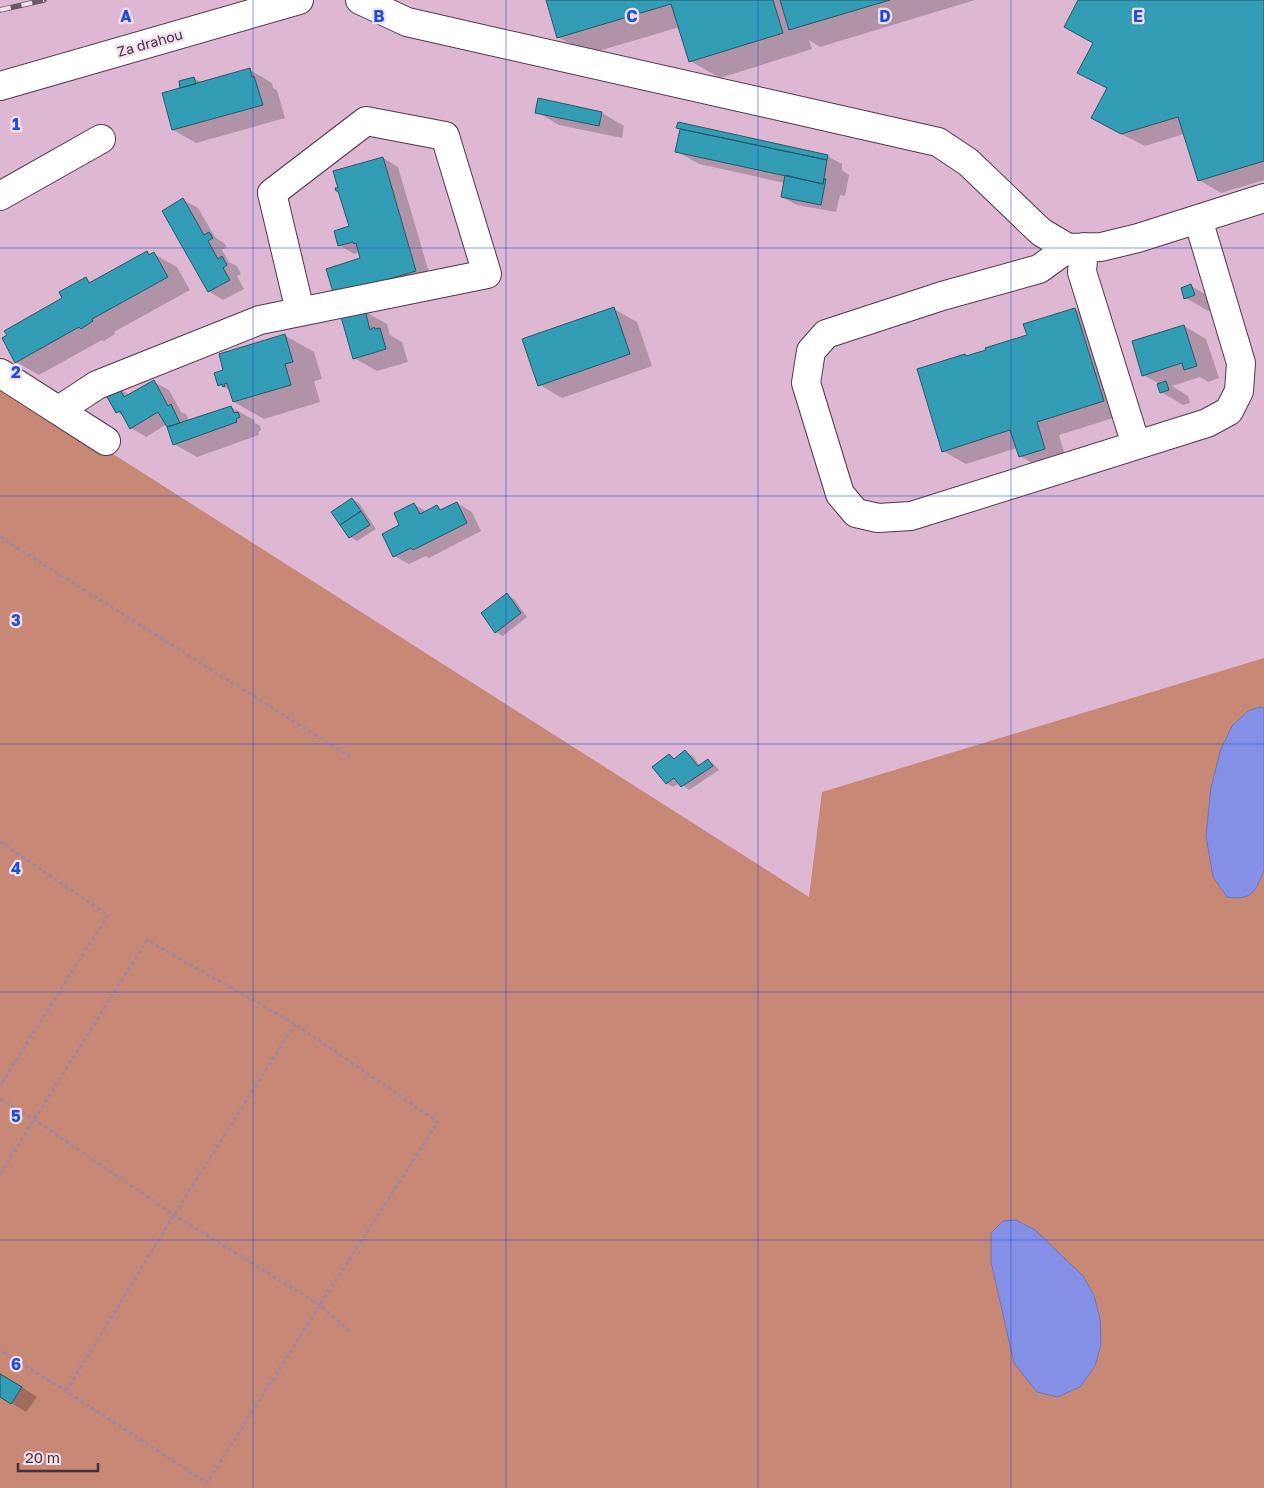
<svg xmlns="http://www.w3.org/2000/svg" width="1264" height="1488" viewBox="0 0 1264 1488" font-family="'Golos Text',sans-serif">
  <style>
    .green { fill: #c88876 }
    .water { fill: #8490e5; stroke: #7074b3 }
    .shadow { fill: #0003 }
    .building { fill: #339db6; stroke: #275864 }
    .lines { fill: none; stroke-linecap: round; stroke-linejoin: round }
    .minor-casing { stroke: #54354c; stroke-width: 30 }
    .path { stroke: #a3869b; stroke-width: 3; stroke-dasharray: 4 2.5; stroke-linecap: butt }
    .minor { stroke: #fff; stroke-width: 28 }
    .rail-casing { stroke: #6d5867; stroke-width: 5.5 }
    .rail { stroke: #f3dfed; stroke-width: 4; stroke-dasharray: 11; stroke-linecap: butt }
    .grid { fill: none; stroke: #1d4ed8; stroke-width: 1; stroke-opacity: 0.55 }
    .labels { text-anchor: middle; stroke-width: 4.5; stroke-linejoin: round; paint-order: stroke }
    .street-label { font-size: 14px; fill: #41323d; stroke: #f3dfed }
    .grid-label { font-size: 16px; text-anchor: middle; font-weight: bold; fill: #1d4ed8; stroke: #f3dfed; stroke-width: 4.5; stroke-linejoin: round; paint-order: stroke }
  </style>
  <rect width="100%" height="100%" fill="#deb8d3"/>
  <path class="green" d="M0 382 809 897 822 792 1264 658V708L1260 707 1259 884 1264 870V1488H0Z"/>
  <path class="water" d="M1260 707 1264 708V870C1256 891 1252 901 1227 897L1213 877 1206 836 1211 787 1221 749 1232 726 1248 711Z
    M1016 1220 1035 1230 1083 1276 1094 1295 1100 1319 1101 1345 1095 1366 1081 1386 1058 1397 1037 1392 1014 1363 991 1262V1233L1003 1221Z"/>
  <path class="shadow" d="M547 0H975L820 47 809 40 812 49 720 78 690 61 680 27 588 54 558 37Z
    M1079 0H1264V180L1221 193 1199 180 1184 134 1145 146 1115 131 1109 89Z
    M250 70 272 83 273 88 277 90 285 118 196 143 173 130 182 88 194 78 201 82Z
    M539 100 602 113 624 126 622 138 559 125 537 112Z
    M677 127 827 156 842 164V170L849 175 845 196 840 195 836 212 797 205 782 197 785 183 699 164 676 151 681 129Z
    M383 158 398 167 431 279 335 294 362 259 360 252 354 254 339 245 350 227Z
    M183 200 198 208 215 237 224 243 227 247 222 250 229 262 237 266 241 274 237 276 244 289 223 300 208 291Z
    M147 252 152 255 154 254 177 267 190 290 114 332 115 334 104 341 102 340 39 375 16 362 64 299 86 279 93 283Z
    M1191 286 1214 299 1217 308 1208 311 1186 298Z
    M614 309 637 322 652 366 562 398 540 385Z
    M1075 309 1098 322 1126 414 1059 435 1067 462 1042 469 1020 456 1017 448 966 464 943 451 968 357 1028 336Z
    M364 311 387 324 390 335 402 342 408 362 377 371 354 358Z
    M1184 326 1206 339 1219 378 1208 382 1200 377 1172 386 1188 396 1190 403 1183 405 1161 392 1158 383 1143 375Z
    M284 335 314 352 322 379 314 381 320 402 264 419 234 402 231 391 220 385 225 370Z
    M154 382 169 390 181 412 186 414 189 421 231 407 254 420 255 423 260 426 261 430 258 432 259 435 197 457 174 444 167 424 146 437 131 428 124 416 117 412 119 389 130 395Z
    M352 499 359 503 376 529 357 541 350 537Z
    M457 503 472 512 481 531 429 558 426 556 409 564 394 556 401 525 414 504 427 512 437 507 443 510Z
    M507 595 514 599 527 617 503 636 496 632Z
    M686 752 693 756 700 766 708 760 715 765 719 770 689 790 680 783 673 787 666 783 669 755 676 759Z
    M0 1373 37 1397 26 1412 0 1396Z"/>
  <path class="building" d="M546 0H773L783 33 689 62 671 4 557 38Z
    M780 0H890L789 30Z
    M1078 0H1264V161L1198 181 1178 117 1121 134 1091 118 1107 88 1077 73 1093 43 1064 27Z
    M250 68 252 77 254 76 263 105 172 130 162 93Z
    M194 77 196 84 180 88 179 81Z
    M538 98 602 112 599 126 535 113Z
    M678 122 828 155 827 160 676 128Z
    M680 129 827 160 823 184 675 152Z
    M383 157 416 271 334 295 326 269 360 258 356 243 354 244 353 242 338 246 334 231 349 226 338 191H336L335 188H338L333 171Z
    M785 175 823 184 824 179H826L821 205 781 197Z
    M183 198 204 235 209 232 213 238 208 241 218 259 222 256 227 265 223 268 230 280 208 292 162 211Z
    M147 251 149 255 154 252 168 277 92 319 93 321 81 329 79 327 15 363 2 338 7 335 4 331 62 298 59 292 86 277 89 283Z
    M1191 284 1195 295 1184 299 1181 288Z
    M614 307 630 354 538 386 522 339Z
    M1075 308 1104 401 1037 422 1045 449 1019 457 1010 430 942 452 917 369 965 354 966 356 986 350 985 348 1027 335 1023 324Z
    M365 310 370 330 374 327 375 329 380 328 386 349 353 359 341 317Z
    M1184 325 1197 366 1184 370 1182 363 1142 376 1132 341Z
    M285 334 293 362 285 364 291 385 233 402 227 383 224 384 225 386 223 387 222 384 218 386 214 373 223 370 219 354Z
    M154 380 168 406 171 404 180 423 167 427 158 412 130 429 120 411 116 413 106 395 119 387 124 397Z
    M1166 381 1169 390 1160 393 1157 384Z
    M231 406 234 413 238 412 240 417 236 419 237 422 173 445 167 427Z
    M352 498 361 511 340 525 331 512Z
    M457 502 467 523 413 550 411 548 393 557 382 534 399 525 394 513 414 503 420 514 437 505 440 510Z
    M361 511 370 525 349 538 340 525Z
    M507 593 521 613 495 633 481 613Z
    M685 750 698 766 708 759 713 766 681 787 674 778 666 784 652 767 669 754 674 759Z
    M0 1374 22 1387 11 1404 0 1397Z"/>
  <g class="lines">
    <g class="minor-casing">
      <path id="minor" d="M360 0 407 22 938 142 968 162 1041 232 1068 248 1101 247 1138 238 1264 198
        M0 86 299 0
        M0 196 101 139
        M1084 247 1082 272 1136 445
        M1068 248 1039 269 942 296 826 334 811 351 806 383 840 494 856 513 878 518 911 516 1207 423 1229 411 1239 391 1241 363 1198 219
        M0 373 106 441
        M59 410 97 385 260 320 487 274 445 136 366 121 272 193 300 311"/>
    </g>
    <path class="path" d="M0 537 352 758
      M0 842 108 915 0 1086
      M0 1099 34 1119 174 1215 320 1305 349 1331
      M0 1174 147 940 295 1024 438 1122 320 1305 207 1483 66 1391 0 1350
      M66 1391 174 1215 295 1024"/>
    <use href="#minor" class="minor"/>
    <g class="rail-casing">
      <path id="rail" d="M0 10 44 0"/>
    </g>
    <use href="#rail" class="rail"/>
  </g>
  <path class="grid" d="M253 0V1488M506 0V1488M758 0V1488M1011 0V1488M0 248H1264M0 496H1264M0 744H1264M0 992H1264M0 1240H1264"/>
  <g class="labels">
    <g class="street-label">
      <text transform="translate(150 43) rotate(-16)" y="5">Za drahou</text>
    </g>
  </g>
  <g class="grid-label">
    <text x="126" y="22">A</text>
    <text x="379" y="22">B</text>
    <text x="632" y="22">C</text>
    <text x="885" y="22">D</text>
    <text x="1138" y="22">E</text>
    <text x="16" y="130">1</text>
    <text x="16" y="378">2</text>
    <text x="16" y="626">3</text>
    <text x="16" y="874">4</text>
    <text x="16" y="1122">5</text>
    <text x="16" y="1370">6</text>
  </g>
  <path d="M18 1463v8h80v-8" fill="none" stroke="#41323d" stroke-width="2.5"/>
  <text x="25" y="1463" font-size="15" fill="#41323d" stroke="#f3dfed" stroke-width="4" paint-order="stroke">20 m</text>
</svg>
